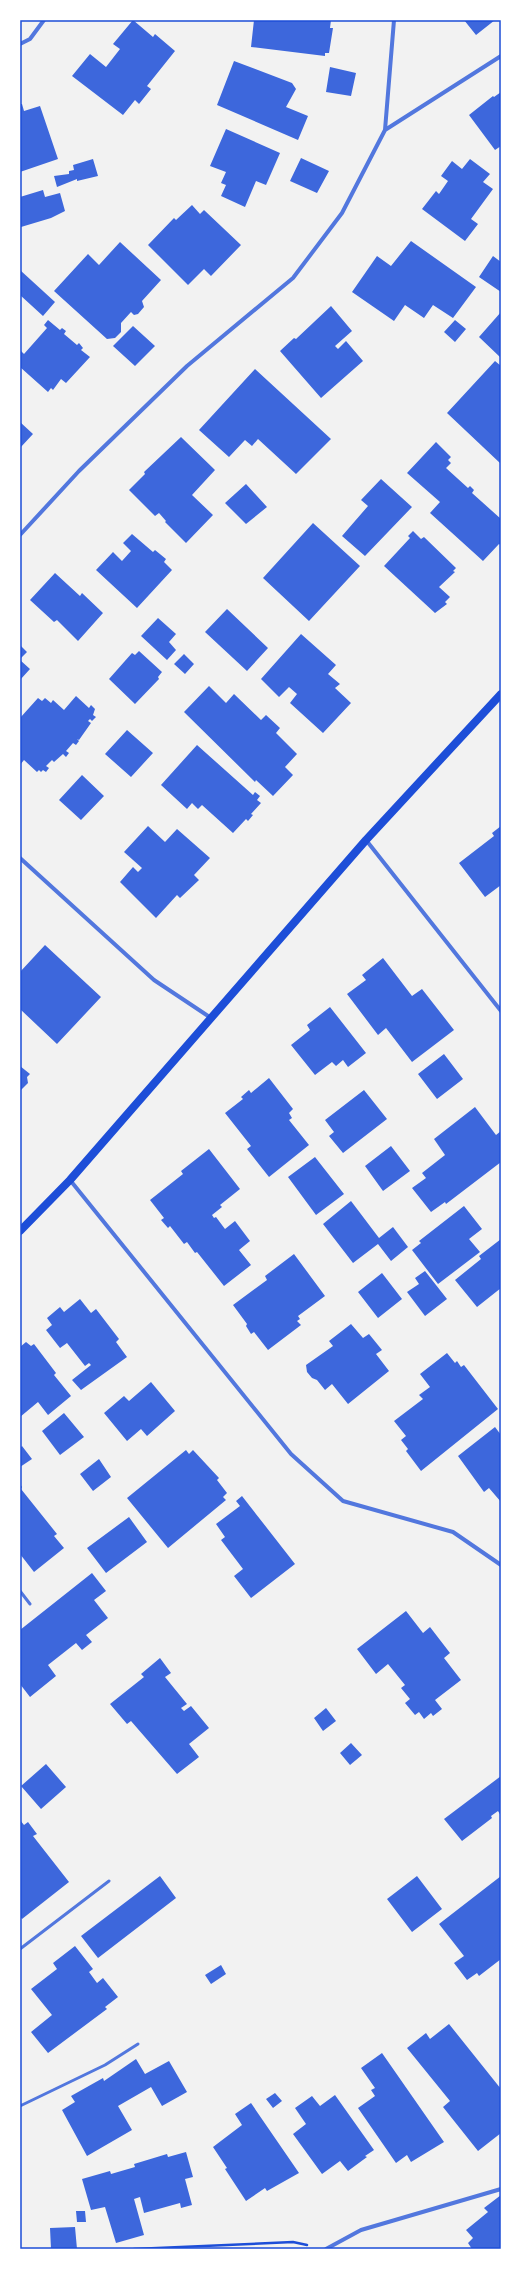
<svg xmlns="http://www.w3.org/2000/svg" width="521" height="2269" viewBox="0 0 521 2269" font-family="'Exo 2',sans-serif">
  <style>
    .building { fill: #3d67dc }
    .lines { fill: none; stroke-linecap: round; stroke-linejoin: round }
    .path { stroke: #1d4ed8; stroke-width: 2.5 }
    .service { stroke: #5277de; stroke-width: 3 }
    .minor { stroke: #5277de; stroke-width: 4 }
    .secondary { stroke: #1d4ed8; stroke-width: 8 }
    .neatline { fill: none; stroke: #1d4ed8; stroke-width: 1.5 }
  </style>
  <rect width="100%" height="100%" fill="#f2f2f2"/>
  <path class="building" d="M133 20 153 37 155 34 175 51 147 86 151 89 139 104 135 100 123 115 72 76 90 54 106 67 120 49 113 44Z
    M254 20H331L330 28H333L329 53H325V56L251 47Z
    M464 20H495L476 35Z
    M234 61 292 83 296 89 286 107 308 116 298 140 217 105Z
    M330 67 356 73 351 96 326 92Z
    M501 92V146L495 150 469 115 493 96 494 97Z
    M20 104H22L24 111 40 106 58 159 20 172Z
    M226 129 280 153 266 185 256 181 245 207 221 196 226 185 221 183 226 172 210 166Z
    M301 158 329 171 317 193 290 181Z
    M93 159 98 176 77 181V179L57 187 54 176 69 174V171L74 170 73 165Z
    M470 159 490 174 483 182 493 189 471 219 478 224 465 241 422 209 436 191 439 194 448 181 441 176 452 161 462 169Z
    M43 190 45 197 60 193 65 211 51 218 21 227 20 197Z
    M192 205 200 214 204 210 241 245 211 276 204 269 188 285 148 245 174 218 176 220Z
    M411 241 476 287 453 318 433 305 424 318 405 305 394 321 352 292 377 256 391 266Z
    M120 242 161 280 142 301 144 307 138 314 134 315 131 312 121 323V332L115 338 107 339 54 291 88 254 99 265Z
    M493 256 501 262V292L479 277Z
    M20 270 55 302 43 316 20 295Z
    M331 306 352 331 335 346 338 349 346 341 363 361 321 398 280 351 294 338 296 339Z
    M501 312V358L479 337Z
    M48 320 60 330 62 328 66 331 64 334 77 345 79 343 83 348 81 350 90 357 66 383 61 379 53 390 51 388 48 392 20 367V350L24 354 47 328 44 325Z
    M455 320 466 329 455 342 444 332Z
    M133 326 155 346 135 366 113 346Z
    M495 361 501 366V464L447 413Z
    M255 369 331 439 296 474 258 439 252 446 245 440 229 457 199 430Z
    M20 422 33 434 20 448Z
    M181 437 215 470 192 495 213 515 186 543 165 522 166 521 159 513 155 516 129 490 145 474 144 472Z
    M436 442 451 457 448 460 451 463 446 468 468 488 470 486 474 490 472 493 501 519V545L499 544 483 561 430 513 440 502 407 473Z
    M381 479 412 507 365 556 342 536 368 506 361 500Z
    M246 484 267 507 246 524 225 503Z
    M313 523 360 566 309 621 263 578Z
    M413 531 421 539 424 537 456 568 453 571 455 572 439 587 450 597 445 602 447 604 435 613 384 566 410 538 408 536Z
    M132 534 153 552 155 550 166 559 164 562 172 570 137 608 96 570 113 552 122 561 131 551 123 543Z
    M55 573 80 596 82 593 103 613 78 641 57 620 54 622 30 600Z
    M227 609 268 648 247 671 205 632Z
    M158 618 176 634 169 642 176 650 167 660 141 636Z
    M301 634 336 665 328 674 340 684 335 688 351 703 323 733 290 703 297 694 289 687 279 697 261 679Z
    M20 645 27 652 20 659Z
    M139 651 162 672 158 677 159 679 135 704 109 679 132 653 135 655Z
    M184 654 194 664 185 674 174 664Z
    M20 660 30 669 20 680Z
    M209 686 226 703 234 694 261 720 266 715 280 728 276 733 297 754 285 767 293 775 273 796 256 780 255 782 184 712Z
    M76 696 89 708 91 705 95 709 93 715 96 717 92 721 90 719 88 721 91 723 79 740 77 739 79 741 76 745 73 743 66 751 69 753 66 757 63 754 54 762 52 760 46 766 49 768 46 772 43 770 41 772 39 770 37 772 24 760 20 765V718L38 698 42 701 45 698 51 703 53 700 64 710Z
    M127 730 153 753 131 777 105 754Z
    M197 745 253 795 255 792 260 796 257 800 261 803 251 814 253 815 248 821 246 819 233 833 202 805 198 809 192 803 187 809 161 785Z
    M82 775 104 796 81 820 59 800Z
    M148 826 165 842 177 829 210 858 194 875 199 880 180 898 177 895 156 918 120 882 133 867 138 872 142 868 124 852Z
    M501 826V885L485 897 459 863 494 836 492 833Z
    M45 945 101 997 57 1044 20 1009V972Z
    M383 958 412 996 422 989 454 1030 412 1062 386 1028 378 1035 347 994 366 980 362 975Z
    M330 1007 366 1053 348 1067 343 1060 336 1066 332 1062 315 1075 291 1045 310 1030 307 1025Z
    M444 1054 463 1079 437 1099 418 1074Z
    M20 1066 30 1074 27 1077 28 1083 20 1091Z
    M269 1078 293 1109 289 1113 292 1118 289 1120 309 1145 269 1177 247 1149 251 1146 225 1113 243 1099 241 1097 249 1090 251 1093Z
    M364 1090 387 1119 343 1153 329 1136 334 1132 325 1120Z
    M475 1107 496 1135 501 1131V1162L446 1204 445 1202 431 1212 412 1188 426 1178 422 1173 445 1155 434 1139Z
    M391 1146 410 1171 383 1191 365 1166Z
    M209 1149 240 1189 220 1205 222 1207 212 1215 214 1218 216 1217 225 1229 235 1221 250 1241 239 1250 251 1265 224 1286 197 1252 195 1253 187 1242 184 1244 170 1226 168 1228 161 1220 164 1218 150 1200 183 1174 181 1171Z
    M315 1157 344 1194 316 1215 288 1177Z
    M351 1201 379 1238 393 1227 408 1247 391 1261 378 1244 353 1263 323 1224Z
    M464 1206 482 1229 469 1239 480 1252 438 1284 412 1250 421 1243 419 1241Z
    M501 1239V1288L477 1307 455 1280 481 1259 479 1256Z
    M294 1254 325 1296 298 1316 300 1319 297 1321 301 1325 268 1350 254 1332 251 1334 246 1326 247 1324 233 1305 267 1280 265 1276Z
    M425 1271 447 1299 425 1316 407 1292 419 1284 415 1278Z
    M382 1273 402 1299 378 1318 358 1292Z
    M80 1299 91 1313 96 1309 119 1339 116 1342 127 1357 81 1390 72 1380 91 1365 89 1363 85 1366 67 1343 60 1348 46 1330 52 1325 47 1318 60 1307 64 1312Z
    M351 1324 363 1338 369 1334 382 1350 376 1354 389 1371 348 1404 332 1384 325 1390 317 1380 312 1378 307 1372 306 1365 333 1346 329 1341Z
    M26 1342 31 1346 34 1344 56 1373 54 1375 71 1396 48 1415 38 1402 20 1417V1347Z
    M447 1353 455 1363 457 1361 461 1367 464 1365 498 1409 421 1471 406 1451 408 1449 401 1440 406 1436 394 1421 423 1399 419 1395 430 1387 420 1374Z
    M151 1382 175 1411 147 1436 141 1429 127 1441 104 1413 124 1396 129 1401Z
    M64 1413 84 1437 60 1455 42 1431Z
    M495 1427 501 1435V1502L489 1488 484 1492 458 1456Z
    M22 1446 32 1459 20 1467V1448Z
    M186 1450 189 1454 193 1450 219 1478 217 1480 227 1493 223 1497 226 1500 168 1548 127 1498Z
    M99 1459 111 1477 93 1491 80 1474Z
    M20 1484 22 1487 21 1489 57 1534 54 1536 64 1548 34 1572 20 1554Z
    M242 1496 295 1564 251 1598 234 1576 243 1569 221 1540 225 1537 216 1524 240 1506 236 1501Z
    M129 1517 147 1542 106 1573 87 1548Z
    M92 1573 106 1591 94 1600 108 1618 86 1635 92 1642 82 1650 76 1643 48 1665 56 1676 30 1697 20 1684V1630Z
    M406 1611 423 1633 430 1627 450 1653 444 1658 461 1680 435 1700 442 1709 433 1716 431 1713 424 1719 419 1712 415 1715 405 1703 410 1699 401 1688 405 1685 388 1664 376 1674 357 1649Z
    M160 1658 171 1673 165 1677 187 1704 181 1708 184 1711 191 1706 209 1728 189 1744 199 1757 177 1774 131 1721 127 1724 110 1704 144 1677 141 1674Z
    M326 1708 336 1721 323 1731 314 1718Z
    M351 1743 362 1755 350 1765 340 1753Z
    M46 1764 66 1787 41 1809 21 1786Z
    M501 1776V1816L498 1811 491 1816 492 1818 462 1841 444 1819Z
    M20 1820 24 1825 28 1822 37 1834 33 1836 69 1882 22 1919 20 1916Z
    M160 1876 176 1898 98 1958 81 1936Z
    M417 1876 442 1909 412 1932 387 1899Z
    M501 1876V1959L479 1976 477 1973 467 1980 454 1963 464 1956 439 1924Z
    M75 1946 93 1969 89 1972 97 1983 103 1978 118 1997 105 2007 107 2009 48 2053 31 2032 52 2015 31 1989 57 1969 53 1963Z
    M221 1965 226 1974 211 1984 205 1975Z
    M449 2024 501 2089V2133L478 2151 443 2107 450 2101 407 2048 426 2033 430 2039Z
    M382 2053 444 2142 411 2162 407 2155 396 2163 358 2108 375 2096 371 2090 375 2088 361 2068Z
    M136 2059 145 2074 169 2061 187 2092 162 2106 151 2087 118 2106 132 2130 87 2156 62 2110 75 2102 71 2096 103 2078 104 2081Z
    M275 2093 282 2101 273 2108 266 2099Z
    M335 2095 374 2150 365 2156 367 2157 348 2171 340 2161 322 2174 293 2134 306 2124 295 2108 312 2096 320 2106Z
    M251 2103 299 2173 267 2191 265 2188 246 2201 225 2169 227 2168 213 2147 242 2125 235 2114Z
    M186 2152 193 2177 185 2179 192 2205 181 2208 180 2203 144 2213 140 2197 134 2199 144 2235 116 2243 105 2207 91 2210 82 2179 110 2171 111 2174 135 2167 134 2164 167 2154 168 2157Z
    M501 2195V2249H472L468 2243 473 2238 466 2230 488 2212 484 2208Z
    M76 2211H85L86 2222H77Z
    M75 2227 77 2249H51L50 2228Z"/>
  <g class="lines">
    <path class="path" d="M134 2249 293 2242 307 2245"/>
    <path class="service" d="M20 1591 30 1604
      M20 1949 109 1881
      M20 2106 105 2065 138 2044"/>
    <path class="minor" d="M20 44 30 39 44 20
      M385 130 501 56
      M20 535 79 471 187 366 293 278 342 213 385 130 394 20
      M366 840 501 1011
      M20 858 154 980 211 1018
      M70 1180 291 1454 343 1501 453 1532 501 1565
      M326 2249 361 2230 501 2189"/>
    <path class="secondary" d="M20 1231 70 1180 366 840 501 694"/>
  </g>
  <rect width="521" height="2269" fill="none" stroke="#ffffff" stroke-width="42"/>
  <rect x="21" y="21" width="479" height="2227" class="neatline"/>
</svg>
